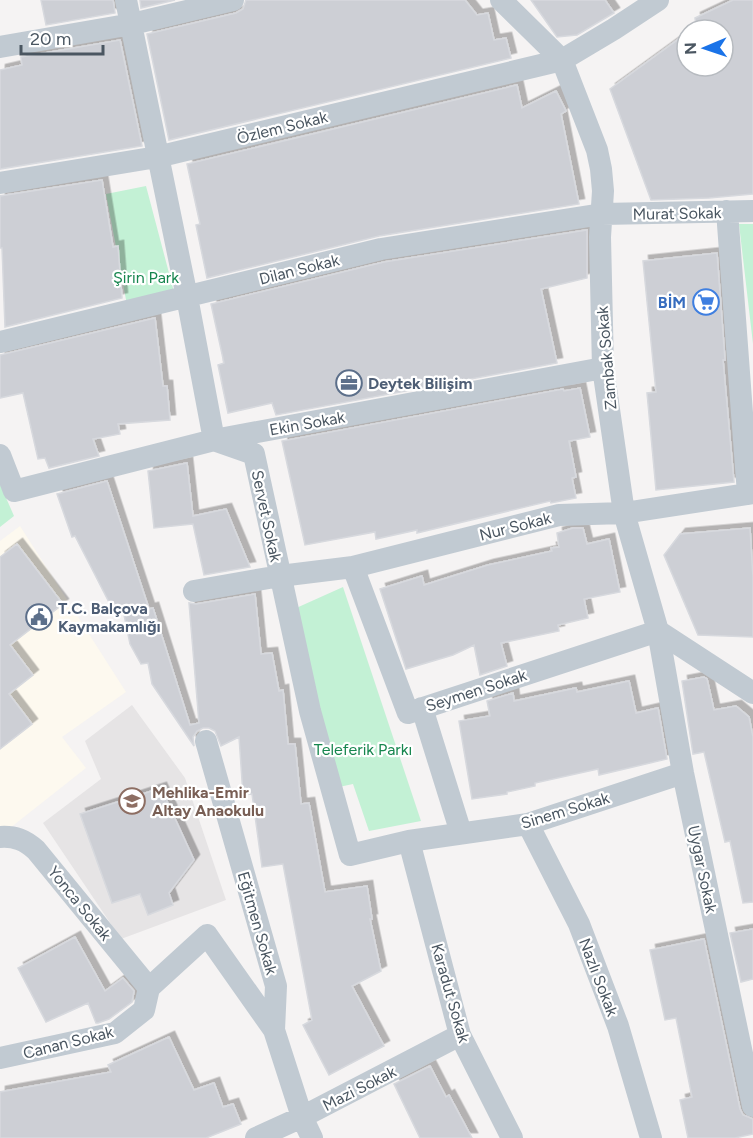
<svg xmlns="http://www.w3.org/2000/svg" width="753" height="1138" viewBox="0 0 753 1138" font-family="Figtree,sans-serif">
  <style>
    .commercial { fill: #fdf9ef }
    .education { fill: #e6e4e5 }
    .green { fill: #c3f1d5 }
    .building { fill: #cdcfd5; stroke: #d7d9de; stroke-width: 1.5; filter: url(#shadow) }
    .lines { fill: none; stroke-linecap: round; stroke-linejoin: round }
    .minor { stroke: #c1cad2; stroke-width: 22 }
    .labels { text-anchor: middle; stroke-width: 4.5; stroke-linejoin: round; paint-order: stroke }
    .street-label { font-size: 16px; fill: #4a5661; stroke: #fff }
    .park-label { font-size: 16px; fill: #17864f; stroke: #fff }
    .shop-label { font-size: 16px; font-weight: bold; fill: #366cbe; stroke: #fff; text-anchor: end }
    .service-label { font-size: 16px; font-weight: bold; fill: #4e5e75; stroke: #fff; text-anchor: start }
    .education-label { font-size: 16px; font-weight: bold; fill: #785e54; stroke: #fff; text-anchor: start }
  </style>
  <defs>
    <filter id="shadow"><feDropShadow dx="5.5" dy="-5.5" stdDeviation="0" flood-color="#0004"/></filter>
  </defs>
  <rect width="100%" height="100%" fill="#f5f3f3"/>
  <path class="commercial" d="M20 526 126 692 62 737 86 768 5 832 0 826V541Z"/>
  <path class="education" d="M132 705 185 778 226 900 121 939 43 823 101 779 85 741Z"/>
  <path class="green" d="M146 186 174 292 127 305 106 194Z
    M739 224H753V344Z
    M0 484 14 516 0 527Z
    M343 587 421 821 369 831 353 784 339 787 294 609Z"/>
  <path class="building" d="M41 0H113L115 13 46 25Z
    M140 0H175L141 8Z
    M246 0H465L477 15 488 13 494 40 506 38 511 58 169 140 147 34 236 13 243 9Z
    M531 0H605L614 13 577 35 557 37Z
    M733 0H753V194L709 198 651 200 610 89 687 33V66H723V30H691L696 26 695 18Z
    M120 40 142 146 0 169V70L22 65 21 57Z
    M517 85 522 108 556 91 566 111 561 114 579 204 379 236 207 278 196 225 200 224 187 164Z
    M102 180 113 247 118 246 122 298 5 327 2 248H0V196Z
    M587 230V278L541 289 557 363 276 415 272 403 228 413 218 365 224 363 211 304 384 262Z
    M717 253 725 360H723L734 482 656 490 647 393 656 392 643 261Z
    M155 318 163 386H167L170 420 118 424 120 434 93 439 99 456 49 468 45 458 38 459 23 393 0 398V355Z
    M580 388 590 437 569 441 576 477 572 478 576 498 551 503 550 501 417 533V530L376 539 375 532 305 545 282 441 563 389 564 391Z
    M187 463 193 516 226 509 250 567 204 575 193 524 154 528 148 471Z
    M107 481 149 609 153 608 190 725 199 723 189 603 196 604 255 594 261 654 272 653 279 691 283 690 288 744H295L301 804 309 803 325 892 367 886 372 919H370L381 971 352 986 384 1046 329 1075 303 1025 312 1020 283 864 262 867 252 794 243 795 239 737 221 746 215 731 209 728H203L197 731 193 737 194 746 152 684 148 663 141 664 130 644 122 605 112 608 75 536 72 537 57 494Z
    M573 528H583L587 544 609 539 620 592 584 599 588 618 558 625 559 631 501 643 507 666 480 675 474 645 453 655 406 669 380 589 422 576 424 585 488 565 552 551 551 548 559 547 557 533Z
    M750 528 753 578V637L698 635 664 555 680 534Z
    M17 544 63 604 10 645 33 675 9 694 32 724 0 749V557Z
    M704 677 707 679 714 710 736 706 749 717 753 737V902L743 903 730 841 725 842 704 752 693 754 682 681Z
    M629 681 636 713 658 708 667 759 599 775 598 769 535 783V786L507 792V794L472 799 459 721 490 716 487 701 513 693 514 701 576 688 577 692Z
    M161 788 194 860 169 893 173 905 148 915 140 894 112 903 80 814Z
    M753 929V979L741 982 730 933Z
    M75 937 105 991 123 978 134 991 132 1002 109 1019 98 1023H96L88 1003 46 1022 18 968Z
    M704 939 740 1109 743 1115 753 1119V1134L735 1138H688L680 1100 692 1097 676 1018 665 1020 650 950Z
    M169 1037 194 1090 214 1083 223 1107 233 1104 241 1124 206 1138H0V1092L111 1072 108 1065Z
    M430 1066 446 1097 449 1095 472 1138H420L394 1084Z"/>
  <g class="lines">
    <path class="minor" d="M126 0 187 297 214 440 254 454 310 711 350 855 409 841 528 824 683 773
      M501 0 562 60 597 150 601 169 603 191 600 237 603 368 624 513 658 631 753 693
      M0 47 132 24 233 0
      M0 183 157 157 562 60 614 29 658 0
      M727 211 748 494
      M0 342 381 249 602 214 753 211
      M0 455 14 491 214 440 603 368
      M353 567 408 713 658 631 683 773 753 1106
      M194 591 280 576 353 567 559 515 624 513 753 493
      M422 708 461 833
      M206 741 276 986 274 1030 302 1117 312 1138
      M528 824 579 924 618 1026 651 1138
      M0 837C15 836 25 840 36 850L149 988
      M409 841 460 1035 512 1138
      M149 988 207 935 274 1030
      M0 1058 115 1033 144 1010 149 988
      M256 1138 302 1117 460 1035"/>
  </g>
  <defs>
    <g id="supermarket-ring" transform="scale(1.35)"><circle r="9.5" fill="#fff" stroke="#3f7fe0" stroke-width="1.5"/><path d="M-6-5.5h2.5l.6 2H6L4.5 2H-2.5L-4.4-4H-6ZM-1.5 3.2a1.3 1.3 0 1 0 .1 0ZM3 3.2a1.3 1.3 0 1 0 .1 0Z" fill="#3f7fe0"/></g>
    <g id="office-ring" transform="scale(1.35)"><circle r="9.5" fill="#fff" stroke="#5c6f8a" stroke-width="1.5"/><path d="M-6-3h4V-5.5h4V-3h4V5H-6ZM-1-4.5V-3h2v-1.5ZM-6 0V1H6V0Z" fill="#5c6f8a"/></g>
    <g id="civic-ring" transform="scale(1.35)"><circle r="9.5" fill="#fff" stroke="#5c6f8a" stroke-width="1.5"/><path d="M-.6-6.5H3V-4.5H.6V-3L4-1V1h2V6H-6V1h2V-1L-.6-3ZM-1.2 2.5V6h2.4V2.5Z" fill="#5c6f8a"/></g>
    <g id="school-ring" transform="scale(1.35)"><circle r="9.5" fill="#fff" stroke="#8d6e63" stroke-width="1.5"/><path d="M0-5L7-2L0 1L-7-2ZM-4 1L0 2.5L4 1V4Q0 6-4 4Z" fill="#8d6e63"/></g>
  </defs>
  <g fill-rule="evenodd">
    <use href="#supermarket-ring" x="706" y="302"/>
    <use href="#office-ring" x="349" y="383"/>
    <use href="#civic-ring" x="39" y="617"/>
    <use href="#school-ring" x="132" y="801"/>
  </g>
  <g class="labels">
    <g class="street-label">
      <text transform="translate(282 127) rotate(-14)" y="6">Özlem Sokak</text>
      <text transform="translate(677 213) rotate(-1)" y="6">Murat Sokak</text>
      <text transform="translate(299 269) rotate(-14)" y="6">Dilan Sokak</text>
      <text transform="translate(606 358) rotate(-95)" y="6">Zambak Sokak</text>
      <text transform="translate(307 423) rotate(-10)" y="6">Ekin Sokak</text>
      <text transform="translate(267 516) rotate(78)" y="6">Servet Sokak</text>
      <text transform="translate(515 526) rotate(-14)" y="6">Nur Sokak</text>
      <text transform="translate(476 690) rotate(-18)" y="6">Seymen Sokak</text>
      <text transform="translate(565 810) rotate(-17)" y="6">Sinem Sokak</text>
      <text transform="translate(703 869) rotate(78)" y="6">Uygar Sokak</text>
      <text transform="translate(80 903) rotate(51)" y="6">Yonca Sokak</text>
      <text transform="translate(258 923) rotate(74)" y="6">Eğitmen Sokak</text>
      <text transform="translate(599 977) rotate(69)" y="6">Nazlı Sokak</text>
      <text transform="translate(451 993) rotate(74)" y="6">Karadut Sokak</text>
      <text transform="translate(68 1042) rotate(-14)" y="6">Canan Sokak</text>
      <text transform="translate(359 1088) rotate(-27)" y="6">Mazi Sokak</text>
    </g>
    <g class="park-label">
      <text x="146" y="283">Şirin Park</text>
      <text x="363" y="755">Teleferik Parkı</text>
    </g>
    <g class="shop-label">
      <text x="686" y="308">BİM</text>
    </g>
    <g class="service-label">
      <text x="368" y="389">Deytek Bilişim</text>
      <text x="58" y="614">T.C. Balçova<tspan x="58" dy="18">Kaymakamlığı</tspan></text>
    </g>
    <g class="education-label">
      <text x="152" y="798">Mehlika-Emir<tspan x="152" dy="18">Altay Anaokulu</tspan></text>
    </g>
  </g>
  <g transform="translate(705 48) rotate(268)"><circle r="28" fill="#ffffff" stroke="#b7bbc0" stroke-width="1.5"/>
  <path d="M0-4.5L10 22L0 15L-10 22Z" fill="#1a73e8"/>
  <text y="-9" font-size="16" font-weight="bold" text-anchor="middle" fill="#4a5661">N</text>
  </g>
  <path d="M21 45v9h82v-9" fill="none" stroke="#4a5661" stroke-width="3"/>
  <text x="30" y="45" font-size="18" fill="#4a5661" stroke="#ffffff" stroke-width="4.5" paint-order="stroke">20 m</text>
</svg>
